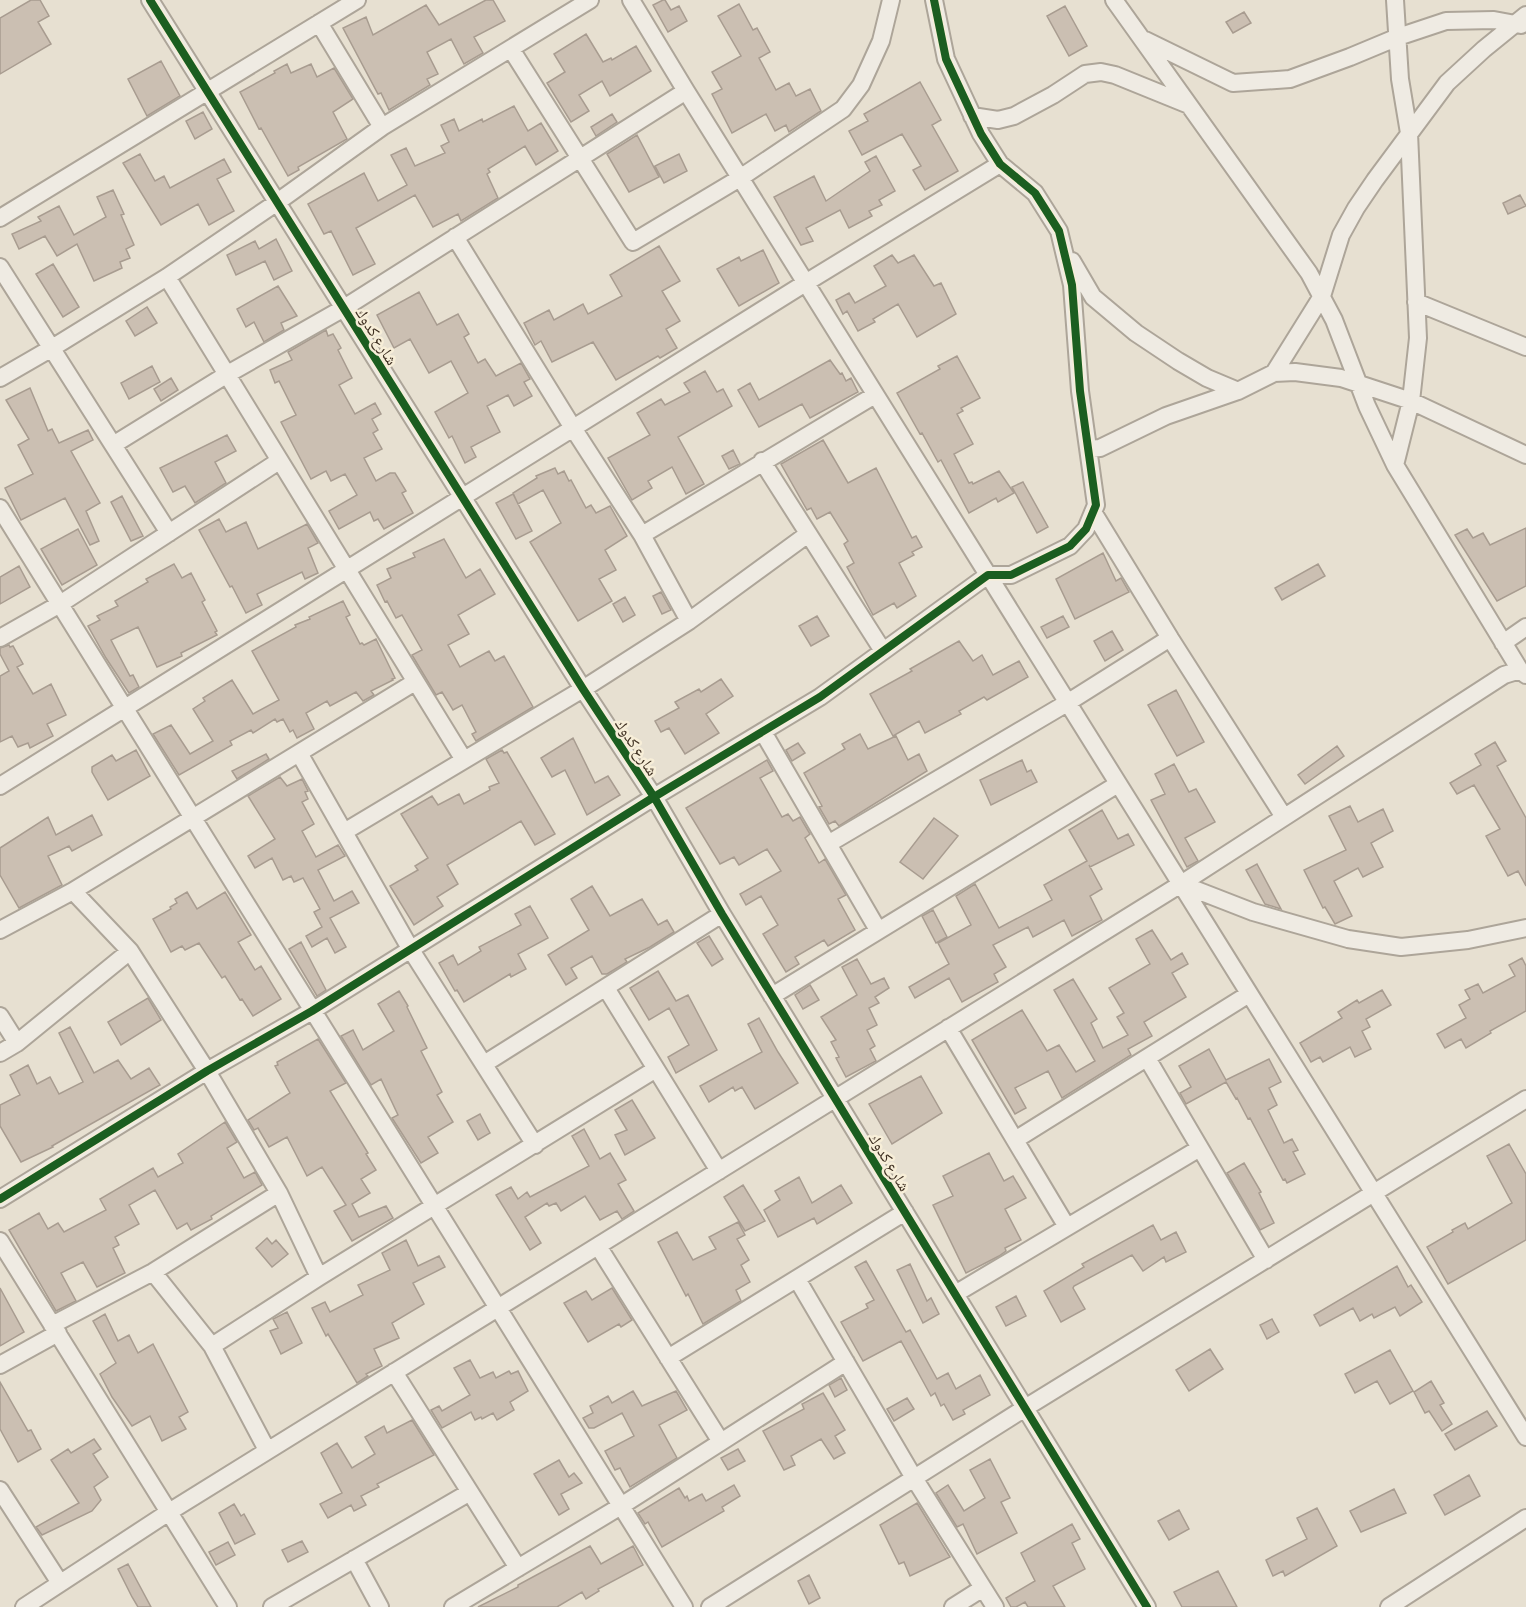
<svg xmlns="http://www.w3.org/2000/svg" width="1526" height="1607" viewBox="0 0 1526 1607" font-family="'Crimson Pro','Noto Naskh Arabic',serif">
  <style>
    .building { fill: #cbbfb2; stroke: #a89c90; stroke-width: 1.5 }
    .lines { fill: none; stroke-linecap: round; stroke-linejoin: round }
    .minor-casing { stroke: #ada599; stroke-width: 20 }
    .minor { stroke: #efebe3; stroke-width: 16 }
    .cycleway-casing { stroke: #f7eed8; stroke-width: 11 }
    .cycleway { stroke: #1b5e20; stroke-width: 8 }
    .labels { text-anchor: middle; stroke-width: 5; stroke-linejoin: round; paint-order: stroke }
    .street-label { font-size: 16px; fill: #3d2e20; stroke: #f7eed8 }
  </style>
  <rect width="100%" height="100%" fill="#e7e0d1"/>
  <path class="building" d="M31 0H40L49 16 38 22 51 44 0 74V18Z
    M486 0H493L505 21 474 37 483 53 464 64 451 39 427 52 438 74 427 79 430 85 389 110 381 93 378 94 343 28 366 17 373 35 426 5 439 25Z
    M663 0H665L671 10 679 6 687 21 668 32 653 5Z
    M739 4 753 30 757 28 770 52 759 58 776 90 789 83 796 96 810 89 821 111 789 132 786 125 775 131 766 114 732 133 712 94 722 89 712 72 741 56 718 16Z
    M1065 6 1087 46 1069 56 1047 16Z
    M1244 12 1251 23 1233 33 1226 22Z
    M586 34 603 62 611 58 612 60 636 46 651 71 610 96 602 81 579 95 589 111 571 122 547 83 565 72 554 54Z
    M161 61 180 96 147 116 128 79Z
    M287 64 291 73 311 64 317 77 334 68 353 99 333 112 347 139 298 167 299 170 288 176 261 128 259 129 240 92 275 73 274 71Z
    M920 82 941 120 932 125 958 171 925 190 913 170 921 166 902 134 862 155 849 131 868 121 864 114Z
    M514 106 528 131 541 123 558 151 536 165 525 146 488 169 490 172 487 174 498 198 461 221 458 214 433 227 415 195 358 227 356 228 375 264 353 275 331 231 324 234 308 204 364 173 378 201 407 185 391 155 406 148 415 166 445 153 441 146 449 142 441 125 454 119 459 131 482 119 483 122Z
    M203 112 212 129 195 139 186 121Z
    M612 114 617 122 596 136 591 127Z
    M637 135 659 177 629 192 607 154Z
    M140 154 155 181 164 176 170 188 224 159 231 172 217 179 234 211 209 225 198 204 161 225 123 163Z
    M679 154 687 171 664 183 655 166Z
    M876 156 895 191 879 200 882 205 869 211 872 216 849 228 840 210 806 228 813 241 801 245 774 197 814 176 826 201 870 171 865 162Z
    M113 190 124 214 121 215 134 245 126 249 130 258 120 262 122 268 94 281 77 244 57 256 45 236 19 249 12 234 41 221 38 217 59 206 74 235 106 217 97 197Z
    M1520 195 1526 206 1508 214 1503 203Z
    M276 239 292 271 274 280 265 261 236 275 227 255 255 241 259 249Z
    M659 246 680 281 662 291 680 321 666 329 677 348 660 358 658 356 616 380 593 342 552 362 541 341 535 345 524 323 549 310 554 320 583 304 588 314 622 296 610 275Z
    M763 250 779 283 739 306 717 269 739 257 741 261Z
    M892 255 898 263 914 255 934 286 941 283 956 314 917 337 898 304 873 319 875 322 858 331 847 311 843 314 836 300 849 293 855 303 886 286 874 266Z
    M53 264 79 307 63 317 36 274Z
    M278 286 297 316 281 323 284 330 264 342 254 322 246 327 237 309Z
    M419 292 437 325 458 314 469 334 464 337 478 363 485 359 496 376 521 363 530 379 524 382 532 396 514 406 508 395 487 406 500 432 471 447 476 457 465 463 452 436 449 438 435 412 468 393 451 361 429 373 410 339 394 348 377 315Z
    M147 307 157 323 135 336 126 321Z
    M326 330 328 336 333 334 341 348 338 350 352 378 339 385 355 414 375 403 381 414 372 419 378 430 373 433 382 449 364 458 376 481 390 473H395L406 491 402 493 413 513 384 529 378 519 374 521 370 512 339 529 329 511 357 495 345 474 331 481 326 471 311 479 281 422 296 415 279 381 275 383 270 370 292 360 288 352Z
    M957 356 980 398 961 408 963 411 957 414 973 444 954 454 969 483 972 482 973 484 999 471 1014 493 998 502 996 498 969 513 941 460 938 462 922 433 920 434 897 393 940 369 938 366Z
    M830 360 840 374 842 373 846 381 851 378 858 392 810 418 802 404 759 427 738 390 750 383 759 400Z
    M152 366 160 382 129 399 121 383Z
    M705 371 717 392 723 389 732 406 678 437 704 484 686 494 672 467 648 481 652 488 632 500 608 458 650 435 637 413 661 399 665 405 690 392 684 383Z
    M171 378 178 390 161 401 154 389Z
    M30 388 48 431 52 429 59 443 88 430 93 440 71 451 100 503 86 511 99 541 90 545 65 498 21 520 5 488 33 474 18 445 29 439 6 400Z
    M227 435 236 451 215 462 226 483 195 503 185 486 173 492 160 468Z
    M823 440 848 483 876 468 912 538 916 536 922 547 912 552 914 555 899 563 916 596 897 608 894 603 873 615 847 567 854 563 844 544 848 541 830 512 817 519 811 508 807 510 781 464Z
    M733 450 740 464 729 469 722 456Z
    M555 468 558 474 564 471 569 481 571 480 586 508 591 505 596 513 610 506 627 536 605 550 616 570 599 579 612 601 578 621 530 542 561 523 543 490 518 504 513 493 537 478 536 476Z
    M1023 482 1048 527 1037 533 1012 487Z
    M513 494 532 531 516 539 496 503Z
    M122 496 143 536 131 541 111 502Z
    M219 519 226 532 246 522 258 549 307 524 318 543 308 548 318 573 305 579 302 572 257 594 262 605 246 613 232 586 230 587 199 530Z
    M1526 528V586L1497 601 1455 535 1467 529 1473 538 1483 533 1490 545Z
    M78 529 97 565 62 585 41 549Z
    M444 539 466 578 480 569 495 594 458 615 469 634 448 645 460 667 489 651 495 661 504 656 533 707 476 741 472 734 476 732 462 705 453 710 442 692 436 695 412 655 422 650 402 615 396 618 387 601 385 602 377 585 391 578 387 569 415 557 413 553Z
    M1103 553 1116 581 1121 578 1129 592 1075 619 1056 579Z
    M174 564 182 578 191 573 205 600 202 602 217 631 215 632 217 635 181 653 182 656 157 667 138 627 111 640 130 676 133 675 139 687 129 693 106 658 88 626 100 620 97 616 118 606 115 601 148 582 146 579Z
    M1318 564 1325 576 1282 600 1275 588Z
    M19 566 30 587 0 604V577Z
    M661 592 671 610 662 614 653 596Z
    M625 597 635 615 623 622 613 604Z
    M343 601 350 615 346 617 360 644 362 643 364 645 376 639 395 678 392 679 393 680 371 691 374 695 363 701 356 692 330 706 327 701 306 713 314 729 297 738 293 730 290 732 283 719 277 722 275 719 253 733 251 730 230 741 232 745 179 775 153 734 171 725 190 754 213 741 193 709 205 701 203 698 232 680 253 714 279 700 252 651 296 627 295 625 310 619 309 617Z
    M817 616 829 636 811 646 799 626Z
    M1063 616 1069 627 1047 638 1041 627Z
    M1112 631 1123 650 1105 661 1094 641Z
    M959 641 973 661 982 655 993 675 1019 661 1028 677 987 700 984 697 959 711 961 714 925 733 919 721 893 736 870 694 912 671 910 669Z
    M9 645 10 647 13 646 23 664 17 667 33 694 51 684 66 715 47 724 53 736 30 748 28 743 18 747 12 736 0 742V676L9 671 0 654V648Z
    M721 679 733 696 706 714 719 733 685 754 669 728 661 732 655 721 679 708 675 702 699 689 701 692Z
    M1176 690 1204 742 1177 756 1148 705Z
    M860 734 868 749 896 736 908 760 919 754 927 771 839 826 835 821 829 824 819 807 822 806 804 773 845 749 842 744Z
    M573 738 595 783 608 776 620 795 587 815 565 770 552 777 541 758Z
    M1495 742 1506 761 1497 766 1526 818V886L1518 871 1508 876 1486 836 1500 829 1474 785 1457 794 1450 783 1481 765 1475 754Z
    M798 743 805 753 792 761 786 750Z
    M1337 746 1344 756 1305 784 1298 775Z
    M136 750 150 776 108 800 92 772V767L112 755 116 761Z
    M502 750 504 753 507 752 555 834 535 845 521 821 447 865 458 884 437 897 443 906 414 925 390 886 418 870 415 866 428 858 401 814 432 796 438 805 459 794 464 804 490 790 489 787 499 783 486 759Z
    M266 754 269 759 237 779 232 771Z
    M767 760 773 771 760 778 782 817 788 814 793 821 800 817 810 834 805 838 819 863 825 859 846 895 838 899 855 930 828 946 824 940 795 957 799 964 786 972 763 934 778 925 761 896 746 905 740 894 781 871 767 849 739 865 734 857 720 864 686 808Z
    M1022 760 1027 772 1031 770 1037 782 991 805 980 780Z
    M1174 764 1189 792 1196 789 1215 822 1185 838 1198 861 1187 867 1151 800 1165 794 1155 774Z
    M280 777 287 786 302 779 308 791 305 792 308 799 302 802 314 824 302 831 316 857 338 845 345 856 318 870 334 901 352 891 359 903 330 918 346 947 335 953 327 938 312 947 306 936 322 927 314 912 320 909 303 878 294 882 291 876 283 880 272 858 255 868 248 856 275 839 248 796Z
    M1350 806 1358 822 1383 809 1393 831 1371 843 1383 867 1363 877 1358 868 1334 881 1352 916 1335 924 1325 907 1323 908 1304 870 1346 850 1329 816Z
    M1102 810 1118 839 1128 834 1134 845 1090 867 1089 865 1102 889 1090 896 1102 920 1072 936 1064 920 1033 937 1028 927 993 945 1006 967 994 974 998 982 962 1002 949 978 915 998 909 987 949 964 938 943 971 925 956 896 975 884 999 928 1052 900 1044 885 1087 861 1069 830Z
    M92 815 102 835 72 851 69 846 48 856 62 885 19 908 0 875V848L48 817 56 835Z
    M934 818 958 836 923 879 900 862Z
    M1257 864 1281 909 1265 904 1246 870Z
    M592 886 610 916 642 899 658 925 667 920 674 932 650 947 625 959 627 962 607 974H602L592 956 571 968 577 978 566 985 548 955 589 930 571 899Z
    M187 892 197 909 225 892 251 935 238 942 255 970 261 966 281 999 253 1016 242 999 240 1000 225 976 222 978 199 943 185 950 182 946 171 952 153 919 171 909 170 907 177 903 175 899Z
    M530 906 548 938 518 954 526 969 511 977 510 974 464 1002 457 990 455 991 439 963 453 955 458 965 481 951 479 947 521 925 515 914Z
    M933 910 947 937 936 943 922 916Z
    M1152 930 1171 960 1182 953 1188 964 1172 973 1186 997 1144 1022 1152 1036 1128 1049 1131 1055 1062 1098 1048 1071 1015 1088 1026 1108 1015 1114 972 1040 1022 1010 1047 1051 1059 1045 1076 1072 1095 1061 1054 990 1073 979 1097 1019 1091 1023 1103 1048 1128 1035 1117 1017 1124 1013 1109 988 1150 964 1136 939Z
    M709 936 723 959 712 966 697 943Z
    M301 942 326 990 317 996 289 949Z
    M1522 958 1526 966V1011L1490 1031 1491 1033 1466 1048 1461 1039 1445 1048 1437 1034 1466 1018 1459 1005 1470 999 1465 990 1478 984 1483 993 1515 976 1509 965Z
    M857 959 871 984 884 978 889 988 875 997 879 1003 869 1008 877 1025 867 1030 875 1046 870 1049 876 1061 846 1077 836 1058 839 1057 831 1042 836 1040 821 1017 857 995 842 967Z
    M658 971 676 1001 688 995 717 1050 676 1073 668 1057 689 1045 669 1008 649 1020 630 988Z
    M810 985 819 1000 803 1009 795 995Z
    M1382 990 1391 1005 1366 1019 1370 1027 1362 1031 1371 1049 1355 1057 1350 1047 1323 1062 1320 1057 1311 1062 1300 1043 1342 1018 1338 1012 1357 1000 1359 1003Z
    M399 991 408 1006 407 1007 427 1048 421 1051 442 1092 437 1095 453 1122 428 1137 438 1153 421 1163 392 1118 398 1115 381 1079 371 1085 341 1036 353 1030 363 1050 394 1031 378 1004Z
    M148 998 161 1020 121 1045 108 1022Z
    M759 1018 778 1052 798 1083 755 1109 742 1087 735 1091 733 1087 709 1102 700 1086 762 1052 748 1024Z
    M70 1027 94 1073 118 1060 131 1079 149 1068 160 1085 52 1146 53 1147 21 1162 0 1126V1105L20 1095 10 1075 28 1065 37 1084 50 1077 59 1094 83 1082 59 1033Z
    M318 1039 346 1083 330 1091 368 1153 366 1154 376 1170 361 1179 370 1193 352 1204 359 1217 386 1206 393 1218 352 1241 334 1211 346 1205 322 1167 307 1176 287 1137 269 1147 258 1128 254 1130 248 1120 290 1093 275 1066 278 1065 277 1062Z
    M1209 1049 1226 1080 1269 1059 1281 1082 1269 1088 1277 1105 1268 1110 1284 1143 1292 1139 1298 1150 1293 1152 1305 1174 1287 1183 1285 1179 1283 1180 1250 1118 1248 1119 1237 1098 1236 1099 1226 1082 1186 1104 1180 1093 1191 1087 1179 1066Z
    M921 1076 942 1113 892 1144 869 1104Z
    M632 1100 655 1138 625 1155 615 1135 627 1130 615 1110Z
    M480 1114 490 1133 478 1140 467 1121Z
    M225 1122 237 1142 227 1148 244 1178 255 1172 262 1185 211 1216 212 1219 191 1230 187 1223 177 1229 155 1190 129 1205 139 1224 115 1237 119 1245 113 1248 125 1273 97 1287 83 1262 61 1273 76 1301 56 1311 9 1230 39 1213 48 1229 58 1223 64 1232 106 1210 100 1199 153 1168 158 1177 183 1163 178 1154Z
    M584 1129 600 1159 610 1153 626 1180 618 1184 634 1211 622 1219 617 1211 600 1220 585 1196 561 1211 556 1203 549 1206 547 1203 525 1217 541 1243 530 1250 496 1195 511 1187 518 1199 527 1192 530 1197 589 1166 572 1136Z
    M1509 1144 1526 1174V1240L1448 1284 1427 1247 1453 1232 1452 1230 1465 1223 1468 1229 1512 1203 1487 1156Z
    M989 1153 1004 1181 1013 1176 1026 1198 1005 1209 1021 1240 1005 1248 1006 1251 999 1256 966 1273 933 1205 953 1196 943 1176Z
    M1244 1163 1261 1192 1259 1193 1274 1223 1260 1230 1227 1173Z
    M799 1177 812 1203 841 1185 852 1203 817 1224 814 1218 778 1237 764 1210 780 1200 775 1191Z
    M743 1185 765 1221 745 1231 724 1197Z
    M738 1222 745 1235 737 1239 749 1260 741 1265 750 1282 736 1290 741 1301 703 1324 688 1294 686 1296 658 1242 677 1232 693 1260 716 1249 709 1237Z
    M1153 1225 1161 1240 1176 1232 1186 1252 1166 1262 1164 1257 1143 1271 1132 1255 1074 1286 1073 1288 1085 1309 1061 1322 1044 1291 1084 1267 1082 1264Z
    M267 1238 272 1244 276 1240 288 1254 272 1267 256 1248Z
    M406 1240 418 1266 439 1256 445 1267 413 1283 424 1304 392 1323 399 1338 374 1349 382 1366 366 1374 368 1376 357 1383 328 1334 326 1336 312 1308 325 1302 330 1312 363 1295 358 1285 390 1270 382 1253Z
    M866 1261 906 1332 910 1330 937 1379 948 1373 956 1389 980 1375 990 1395 963 1410 965 1414 953 1420 944 1404 941 1406 935 1393 931 1396 901 1341 863 1361 841 1322 868 1308 866 1304 874 1300 855 1267Z
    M910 1264 927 1301 931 1298 939 1314 923 1323 897 1270Z
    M1397 1266 1408 1287 1411 1285 1422 1302 1400 1316 1395 1307 1374 1318 1372 1314 1360 1321 1353 1308 1320 1326 1314 1315Z
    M0 1288 24 1332 0 1346Z
    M612 1288 632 1320 621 1327 619 1324 588 1342 564 1303 586 1291 592 1300Z
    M1016 1296 1026 1316 1006 1326 996 1307Z
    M287 1312 302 1343 281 1354 270 1331 278 1328 273 1319Z
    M105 1314 118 1341 129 1335 138 1353 153 1344 188 1412 179 1417 186 1429 162 1441 150 1416 132 1426 112 1397 100 1374 116 1363 93 1321Z
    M1272 1319 1279 1332 1267 1339 1260 1325Z
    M1210 1349 1223 1369 1189 1391 1176 1370Z
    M1390 1350 1413 1391 1390 1404 1377 1381 1355 1393 1345 1374Z
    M470 1360 480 1378 493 1372 496 1378 509 1371 511 1374 518 1371 528 1391 510 1402 514 1410 497 1420 493 1413 482 1419 481 1417 475 1420 471 1412 442 1428 431 1410 439 1406 442 1411 470 1395 454 1368Z
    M841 1378 847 1390 835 1397 829 1385Z
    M1431 1381 1444 1403 1440 1405 1452 1424 1442 1431 1429 1411 1425 1413 1414 1392Z
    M0 1382 28 1431 31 1430 41 1449 18 1462 0 1429Z
    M633 1391 642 1406 676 1391 687 1410 659 1425 677 1458 630 1487 620 1468 615 1470 605 1451 634 1436 622 1413 594 1428H589L583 1418 593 1413 590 1406 608 1396 612 1403Z
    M823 1393 845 1430 835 1436 845 1453 834 1459 821 1439 791 1456 795 1465 784 1470 763 1431 804 1409 802 1404Z
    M907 1398 914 1409 894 1421 887 1409Z
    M1487 1411 1497 1426 1455 1450 1445 1434Z
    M412 1420 434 1455 377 1484 379 1487 361 1496 366 1505 354 1511 351 1505 328 1518 320 1504 342 1493 321 1453 337 1443 352 1468 375 1454 365 1437 384 1426 387 1433Z
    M94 1439 101 1449 93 1454 108 1477 94 1487 101 1500 92 1511 42 1535 36 1527 79 1503 51 1460 68 1449 71 1453Z
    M738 1449 745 1461 728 1470 721 1458Z
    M990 1459 1010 1498 1001 1502 1017 1533 977 1554 963 1524 957 1527 936 1493 948 1485 964 1511 985 1498 970 1470Z
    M559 1460 569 1477 574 1473 582 1483 561 1494 569 1509 559 1515 534 1474Z
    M1469 1475 1480 1496 1445 1515 1434 1495Z
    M734 1485 740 1496 722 1507 724 1511 662 1547 648 1522 645 1524 638 1513 679 1488 685 1498 687 1496 689 1501 702 1494 706 1501Z
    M1394 1489 1406 1513 1361 1532 1350 1511Z
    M917 1503 950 1557 910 1576 904 1562 899 1564 880 1525Z
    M234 1504 241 1516 244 1514 255 1534 235 1544 219 1513Z
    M1317 1508 1337 1546 1285 1576 1283 1571 1273 1576 1266 1560 1307 1539 1297 1518Z
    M1179 1510 1189 1529 1169 1540 1158 1521Z
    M1072 1524 1080 1539 1072 1543 1085 1569 1053 1586 1065 1607H1028L1025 1602 1016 1607H1011L1006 1598 1035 1581 1021 1553Z
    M302 1541 308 1552 288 1562 282 1550Z
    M228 1542 235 1555 216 1565 209 1552Z
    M590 1546 601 1564 633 1546 643 1565 598 1589 599 1591 586 1599 582 1592 557 1607H478L518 1587V1585Z
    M128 1564 151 1607H138L132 1597 118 1569Z
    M1218 1571 1237 1607H1182L1174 1592Z
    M809 1575 820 1598 809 1604 798 1581Z"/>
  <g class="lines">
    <g class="minor-casing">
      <path id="minor" d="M150 0 583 689 654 797 722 914 1147 1607
        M631 0 686 91 1526 1437
        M1114 0 1309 273 1334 320 1367 406 1395 465 1520 670
        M1395 0 1400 79 1409 133 1418 338 1411 401 1395 465
        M319 23 382 127
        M1145 40 1233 83 1290 79 1350 57 1398 37 1446 21 1494 20 1521 25
        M511 49 633 242 740 178 843 109 861 85 881 41 891 0
        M972 116 998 120 1014 116 1053 95 1085 74 1101 72 1115 75 1189 105
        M0 218 357 0
        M455 237 573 428 642 535 689 621
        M1072 261 1093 297 1136 333 1178 361 1207 378 1238 391
        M0 267 169 533
        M167 277 464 760
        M1416 302 1526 347
        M1274 373 1322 296 1341 235 1356 208 1375 180 1447 83 1484 49 1526 15
        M0 378 52 348 167 277 276 203 382 127 590 0
        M113 445 226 375 344 308 686 91
        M1089 449 1100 448 1166 416 1238 391 1274 373 1295 372 1341 378 1411 401 1526 455
        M762 461 883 651
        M0 508 684 1607
        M642 535 875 395
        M0 638 60 604 279 461
        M1170 638 1284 817
        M1503 643 1526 627
        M763 732 878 930
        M299 753 411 950 535 1145
        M0 786 807 282 1000 164
        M344 832 583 689 689 621 808 534
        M828 844 1067 703 1170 638 1093 512
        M1181 884 1253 912 1348 939 1401 947 1468 940 1526 928
        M73 891 130 951 207 1071 279 1193 319 1277
        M0 930 73 891 415 682
        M606 988 719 1171
        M772 996 1118 784
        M0 1016 17 1043
        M948 1028 1067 1227
        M0 1053 17 1043 130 951
        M1147 1058 1266 1260
        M484 1064 722 914
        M1015 1140 1249 994
        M0 1199 207 1071 312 1011 654 797 820 697 988 575H1011L1070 546 1086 529 1096 505 1080 391 1072 285 1059 231 1035 193 1000 164 981 134 946 59 934 0
        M0 1241 228 1607
        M598 1246 721 1442
        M153 1272 212 1346
        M797 1279 914 1478 995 1607
        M955 1294 1200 1148
        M52 1325 153 1272 279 1193
        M668 1358 905 1212
        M0 1365 58 1333
        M394 1372 518 1568
        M267 1450 212 1346 319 1277 656 1069
        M0 1490 60 1583
        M354 1559 380 1607
        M24 1607 169 1512 1181 884 1504 675 1520 670 1526 675
        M272 1607 470 1492
        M453 1607 621 1506 846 1362
        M710 1607 1025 1408 1526 1099
        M953 1607 983 1588
        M1389 1607 1526 1518"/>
    </g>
    <use href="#minor" class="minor"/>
    <g class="cycleway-casing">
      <path id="cycleway" d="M150 0 583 689 654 797 722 914 1147 1607
        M0 1199 207 1071 312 1011 654 797 820 697 988 575H1011L1070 546 1086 529 1096 505 1080 391 1072 285 1059 231 1035 193 1000 164 981 134 946 59 934 0"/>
    </g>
    <use href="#cycleway" class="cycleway"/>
  </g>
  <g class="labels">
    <g class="street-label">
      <text transform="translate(377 336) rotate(58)" y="6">شارع كدوك</text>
      <text transform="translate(637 747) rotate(57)" y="6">شارع كدوك</text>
      <text transform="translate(890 1162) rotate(59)" y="6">شارع كدوك</text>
    </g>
  </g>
</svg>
